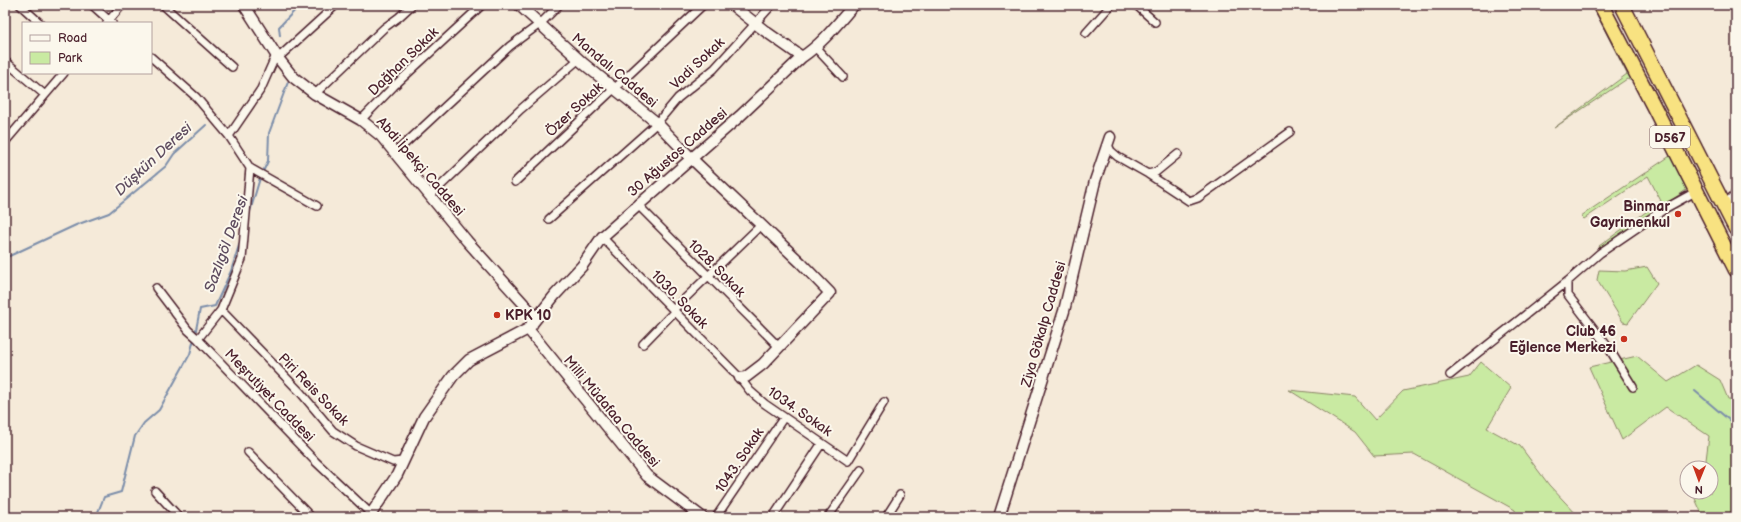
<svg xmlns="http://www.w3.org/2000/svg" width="1741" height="522" viewBox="0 0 1741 522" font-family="'Balsamiq Sans',sans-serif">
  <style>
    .green { fill: #c9eaa2; stroke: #8a8466 }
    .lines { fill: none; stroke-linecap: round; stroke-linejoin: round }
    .stream { stroke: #7c8eaa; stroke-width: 2 }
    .street-casing { stroke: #4a1f2b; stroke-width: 10 }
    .secondary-casing { stroke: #4a1f2b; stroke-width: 13 }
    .highway-casing { stroke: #4a1f2b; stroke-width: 17 }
    .street { stroke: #fbf7ec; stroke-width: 7 }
    .secondary { stroke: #fbf7ec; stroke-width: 10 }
    .highway { stroke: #f8e281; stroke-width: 14 }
    .poi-dot { fill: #c8321e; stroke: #fbf7ec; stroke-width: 1.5 }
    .labels { text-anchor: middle; stroke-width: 4; stroke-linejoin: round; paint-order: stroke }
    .shield { fill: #fbf7ec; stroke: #7f6065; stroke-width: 1 }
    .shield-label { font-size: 13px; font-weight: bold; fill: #4a1f2b }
    .street-label { font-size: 14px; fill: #4a1f2b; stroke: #fbf7ec }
    .poi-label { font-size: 14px; font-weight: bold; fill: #4a1f2b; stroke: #fbf7ec; text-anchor: end }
    .water-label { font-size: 15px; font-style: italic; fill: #5f4d60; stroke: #fbf7ec }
  </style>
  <rect width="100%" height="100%" fill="#f5ead9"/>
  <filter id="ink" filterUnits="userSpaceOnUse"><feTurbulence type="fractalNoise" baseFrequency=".025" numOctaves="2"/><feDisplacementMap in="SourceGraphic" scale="8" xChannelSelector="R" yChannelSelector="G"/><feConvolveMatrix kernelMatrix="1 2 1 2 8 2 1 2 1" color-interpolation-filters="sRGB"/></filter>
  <g filter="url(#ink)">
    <path class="green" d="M1592 5H1597L1689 188 1601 249 1599 246 1661 201 1648 176 1584 219 1581 216 1670 156 1634 82 1627 79 1554 128 1627 74Z
      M1647 267 1657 283 1628 323 1623 322 1597 280 1599 270 1625 271Z
      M1637 356 1668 382 1696 365 1720 380 1728 399H1736V517H1696L1702 514 1692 492H1711V468H1705L1709 436 1666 407 1622 440 1589 367Z
      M1481 362 1511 388 1487 428 1520 446 1549 485 1579 517H1516L1515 510 1414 454 1374 456 1355 432 1289 390 1355 397 1375 420 1403 391 1469 377Z"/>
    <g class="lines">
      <path class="stream" d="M280 36 279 27 300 5
        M249 215 260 178 268 161 269 133 288 82
        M5 258 76 225 109 213 166 166 174 154 206 125
        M195 335 200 309 215 306 231 271 240 242
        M1695 391 1735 425 1736 453
        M96 517 104 497 121 492 135 436 144 423 159 410 190 354 194 339
        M1735 517 1736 503"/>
      <g class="street-casing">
        <path id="street" d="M20 5 40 23
          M92 5 112 23
          M163 5 232 67
          M1136 5 1155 22
          M107 23 122 5
          M1086 33 1111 5
          M815 47 843 77
          M151 57 196 97 229 136 250 168 242 259 221 310 198 339
          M278 58 336 5
          M5 61 45 95
          M315 94 384 28 399 17 412 5
          M361 120 394 86 482 5
          M229 136 261 89 276 55
          M5 142 64 73
          M1108 145 1111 151 1118 157 1148 174 1189 201 1198 198 1290 132
          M395 153 510 46 541 23 559 5
          M250 168 317 206
          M1148 174 1156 172 1178 154
          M515 182 703 5
          M430 196 521 109 579 59
          M638 205 779 347
          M1724 205 1736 193
          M549 219 657 123 678 98 714 69 772 5
          M602 237 740 378 750 391 765 404 848 461 884 402
          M1568 281V295L1608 347 1633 387
          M156 288 188 330 198 339 316 462 368 511 372 513
          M221 310 301 393 333 431 356 446 393 462 403 461
          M673 310 761 225
          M643 344 674 312
          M1450 375 1568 281 1600 253 1666 208 1697 191
          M248 452 311 517
          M155 491 179 517
          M716 517 784 417
          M773 517 822 443
          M828 517 861 470
          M886 517 900 495"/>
      </g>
      <g class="secondary-casing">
        <path id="secondary" d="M244 5 278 58 293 77 315 94 361 120 381 136 467 241 532 313V325
          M519 5 584 64 657 123 691 158 801 263 830 293 763 364 746 377 740 378
          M732 5 765 31 802 57
          M528 329 647 476 702 517
          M369 517 397 475 424 417 453 376 469 360 528 329 555 295 582 266 602 237 740 116 802 57C823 43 838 23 854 5
          M999 517 1064 311 1095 181 1110 137"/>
      </g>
      <g class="highway-casing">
        <path id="highway" d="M1601 5 1656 111 1736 270
          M1622 5 1736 229"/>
      </g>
      <use href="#street" class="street"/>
      <use href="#secondary" class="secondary"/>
      <use href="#highway" class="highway"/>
    </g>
  </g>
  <g class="poi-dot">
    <circle cx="1678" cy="214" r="4"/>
    <circle cx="497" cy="315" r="4"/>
    <circle cx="1624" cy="339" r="4"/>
  </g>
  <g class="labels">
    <rect class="shield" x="1650" y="126" width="40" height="22" rx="3"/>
    <g class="shield-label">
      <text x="1670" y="142">D567</text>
    </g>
    <g class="street-label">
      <text transform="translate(403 61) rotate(-44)" y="5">Dağhan Sokak</text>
      <text transform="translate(697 63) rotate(-43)" y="5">Vadi Sokak</text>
      <text transform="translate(615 70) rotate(40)" y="5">Mandalı Caddesi</text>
      <text transform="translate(574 109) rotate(-43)" y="5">Özer Sokak</text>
      <text transform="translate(677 152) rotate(-41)" y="5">30 Ağustos Caddesi</text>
      <text transform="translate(421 166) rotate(49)" y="5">Abdi İpekçi Caddesi</text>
      <text transform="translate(717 268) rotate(45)" y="5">1028. Sokak</text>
      <text transform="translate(680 299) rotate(46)" y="5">1030. Sokak</text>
      <text transform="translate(1043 324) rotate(-74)" y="5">Ziya Gökalp Caddesi</text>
      <text transform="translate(314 389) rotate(46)" y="5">Piri Reis Sokak</text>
      <text transform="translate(270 395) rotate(46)" y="5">Meşrutiyet Caddesi</text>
      <text transform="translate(612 411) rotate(50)" y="5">Milli Müdafaa Caddesi</text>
      <text transform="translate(800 411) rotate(35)" y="5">1034. Sokak</text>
      <text transform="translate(739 460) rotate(-56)" y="5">1043. Sokak</text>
    </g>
    <g class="poi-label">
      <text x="1670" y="211">Binmar<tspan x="1670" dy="16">Gayrimenkul</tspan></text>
      <text x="505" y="320" text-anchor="start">KPK 10</text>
      <text x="1616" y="336">Club 46<tspan x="1616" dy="16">Eğlence Merkezi</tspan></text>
    </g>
    <g class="water-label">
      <text transform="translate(153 159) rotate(-43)" y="5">Düşkün Deresi</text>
      <text transform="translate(226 244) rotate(-70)" y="5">Sazlıgöl Deresi</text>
    </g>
  </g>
  <rect width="1741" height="522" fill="none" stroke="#fbf7ec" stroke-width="20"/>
  <rect x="10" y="10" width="1721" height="502" fill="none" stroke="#4a1f2b" stroke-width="1.5" filter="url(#ink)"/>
  <rect x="22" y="22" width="130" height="52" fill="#fbf7ec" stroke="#b4a19f"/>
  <rect x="30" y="35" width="20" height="6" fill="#fbf7ec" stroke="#b4a19f"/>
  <text x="58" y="42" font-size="12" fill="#4a1f2b">Road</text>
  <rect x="30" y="52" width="20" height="12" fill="#c9eaa2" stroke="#b4a19f"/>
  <text x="58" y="62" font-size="12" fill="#4a1f2b">Park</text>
  <g transform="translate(1699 480) rotate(181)"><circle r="19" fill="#fbf7ec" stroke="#b4a19f"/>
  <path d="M0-3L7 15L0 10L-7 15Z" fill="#c8321e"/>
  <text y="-6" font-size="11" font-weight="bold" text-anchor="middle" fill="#4a1f2b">N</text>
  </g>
</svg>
